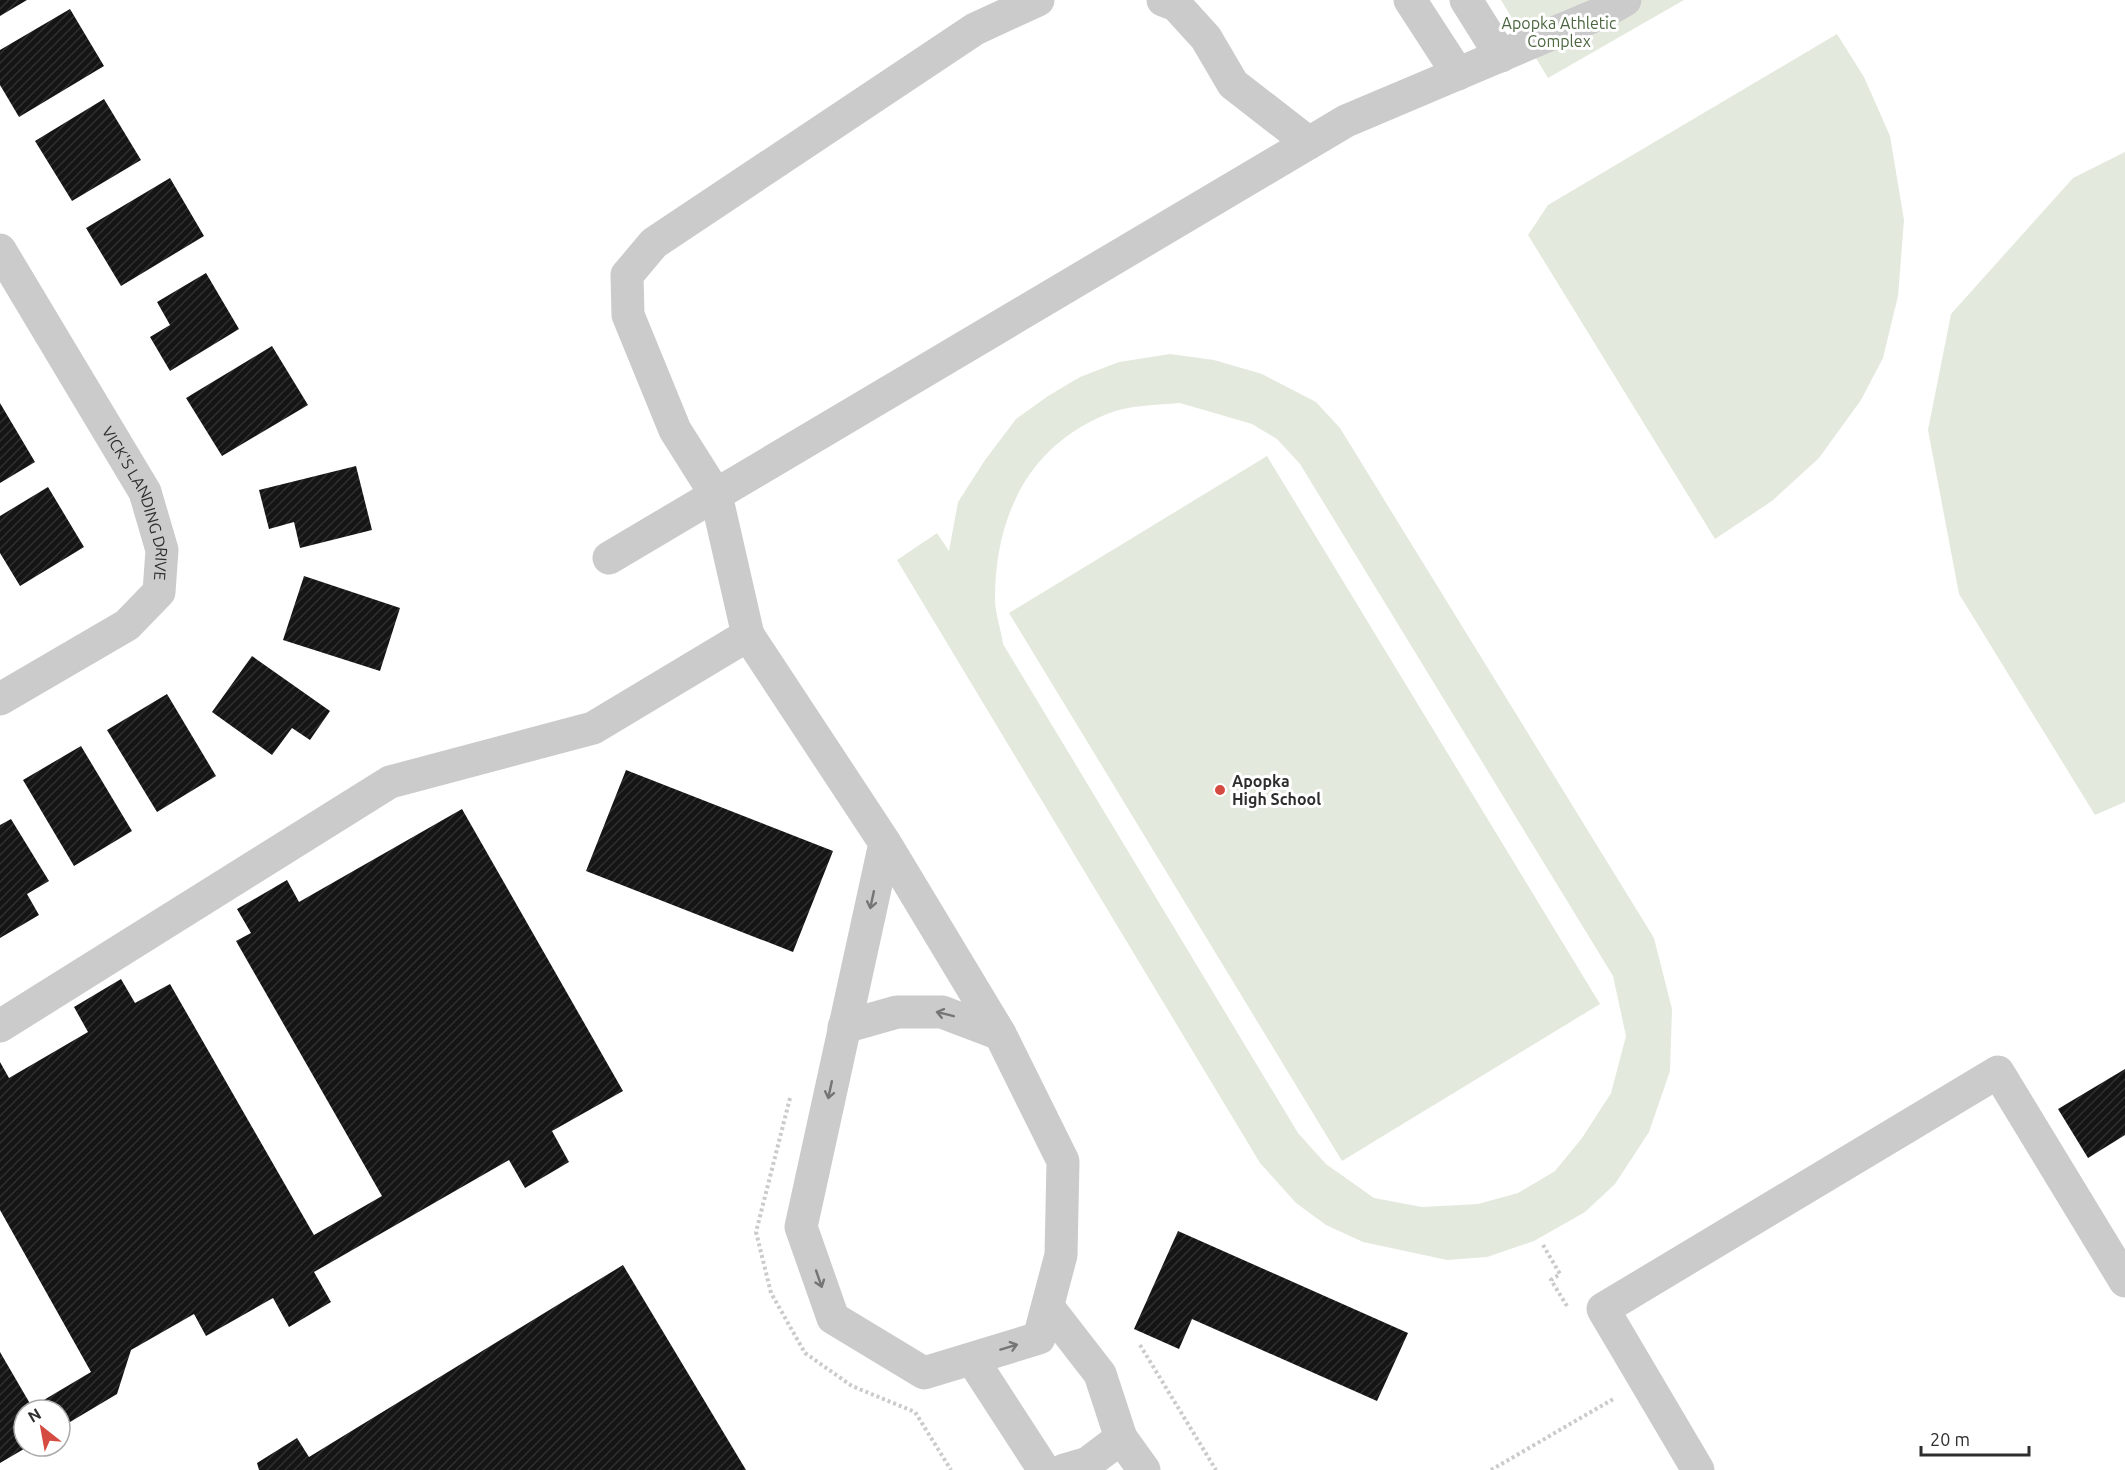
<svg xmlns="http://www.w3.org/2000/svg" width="2125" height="1470" viewBox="0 0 2125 1470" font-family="Ubuntu,sans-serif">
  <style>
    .green { fill: #e3eadd; fill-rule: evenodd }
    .building { fill: url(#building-hatch) }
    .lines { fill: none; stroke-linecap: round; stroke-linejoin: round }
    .path { stroke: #cbcbcb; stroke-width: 4; stroke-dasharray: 3 3; stroke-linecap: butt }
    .minor { stroke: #cbcbcb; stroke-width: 33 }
    .oneway { stroke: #757575 }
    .poi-dot { fill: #d54a41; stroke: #fff; stroke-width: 2 }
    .labels { text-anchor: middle; stroke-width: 6; stroke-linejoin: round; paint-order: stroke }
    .park-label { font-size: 16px; fill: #4c6640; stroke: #fff }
    .street-label { font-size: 16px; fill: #2e2e2e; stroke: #fff }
    .poi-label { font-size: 16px; font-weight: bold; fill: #2e2e2e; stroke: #fff; text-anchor: start }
  </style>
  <defs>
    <pattern id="building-hatch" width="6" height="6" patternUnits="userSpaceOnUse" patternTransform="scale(1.5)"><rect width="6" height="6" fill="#151515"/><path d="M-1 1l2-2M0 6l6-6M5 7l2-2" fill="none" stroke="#2f2f2f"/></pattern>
  </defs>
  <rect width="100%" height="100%" fill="#fff"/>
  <path class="green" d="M1501 0H1684L1548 78Z
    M1837 34 1864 77 1890 136 1904 220 1898 296 1883 358 1861 400 1819 458 1772 501 1715 539 1528 235 1548 205Z
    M2125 152V802L2095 815 1959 594 1928 430 1951 314 2073 178Z
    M1170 354 1214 360 1262 374 1316 402 1340 428 1654 938 1672 1009 1670 1071 1649 1132 1615 1184 1585 1212 1534 1241 1487 1257 1447 1260 1363 1242 1326 1225 1296 1203 1260 1163 897 560 937 533 949 551 958 502 985 460 1016 419 1048 396 1080 377 1119 362ZM1180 403 1252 424 1277 439 1300 464 1613 976 1626 1036 1611 1093 1582 1138 1555 1171 1518 1193 1478 1204 1422 1207 1374 1198 1326 1164 1298 1133 1003 644C1001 629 995 613 995 599 995 517 1028 446 1107 414 1129 405 1157 405 1180 403Z
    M1267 456 1600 1004 1342 1161 1009 613Z"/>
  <path class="building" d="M0 0H27L0 16Z
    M70 9 104 66 19 117 0 85V50Z
    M104 99 141 160 72 201 35 141Z
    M170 178 204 236 121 286 86 228Z
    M206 273 239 329 170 371 150 337 170 325 157 302Z
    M272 346 308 405 222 456 186 398Z
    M0 403 35 462 0 483Z
    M356 466 372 530 300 548 294 522 269 529 259 490Z
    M48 487 84 547 20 586 0 553V516Z
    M304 576 400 608 380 671 283 640Z
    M252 656 330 711 310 740 292 728 272 755 212 712Z
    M167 694 216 776 157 812 107 730Z
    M81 746 132 831 74 866 23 780Z
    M626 770 833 851 793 952 586 871Z
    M462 809 623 1091 552 1131 569 1162 525 1188 509 1160 314 1272 331 1302 289 1327 273 1298 206 1336 194 1314 131 1350 117 1394 60 1428V1410H24V1446H29L0 1463V1352L32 1407 91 1372 0 1210V1062L9 1078 88 1032 74 1007 121 979 135 1003 170 984 314 1235 382 1196 236 941 251 933 237 909 287 880 299 902Z
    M11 819 49 881 27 894 39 915 0 938V825Z
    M2125 1069V1135L2088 1158 2058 1109Z
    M1178 1231 1408 1333 1377 1401 1192 1319 1179 1349 1134 1329Z
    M623 1265 746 1470H259L257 1463 297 1438 309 1457Z"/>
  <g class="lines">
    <path class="path" d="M790 1098 756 1232 771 1293 805 1353 852 1386 915 1412 951 1470
      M1543 1245 1560 1274 1551 1280 1567 1306
      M1140 1345 1216 1470
      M1491 1470 1615 1398"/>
    <g class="minor">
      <path d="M1163 0 1176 5 1206 38 1233 84 1309 143"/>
      <path d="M1410 0 1458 74"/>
      <path d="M1466 0 1501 56"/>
      <path id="s1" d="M0 250 145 492 162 550 159 592 127 625 0 699"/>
      <path d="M609 558 1346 121 1606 11 1625 0"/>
      <path d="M748 635 885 843 1000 1034 1063 1161 1061 1255 1039 1338 924 1373 833 1318 801 1227 885 843"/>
      <path d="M0 1026 390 782 593 728 748 635 716 495 675 430 628 315 627 275 654 243 975 29 1038 0"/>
      <path d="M844 1027 897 1012H942L1000 1034"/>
      <path d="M1048 1307 1100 1374 1121 1438 1088 1463 1064 1470"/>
      <path d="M972 1359 1044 1470"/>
      <path d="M1121 1438 1144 1470"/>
      <path d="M1698 1470 1603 1309 1998 1072 2125 1281"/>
    </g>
  </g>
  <defs><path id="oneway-shaft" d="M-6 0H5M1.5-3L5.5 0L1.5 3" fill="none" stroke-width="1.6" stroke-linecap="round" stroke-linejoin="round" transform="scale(1.5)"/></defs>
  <g class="oneway">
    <use href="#oneway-shaft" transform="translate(872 900) rotate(102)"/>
    <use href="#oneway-shaft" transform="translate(945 1014) rotate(-166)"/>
    <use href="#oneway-shaft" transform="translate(830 1090) rotate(102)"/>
    <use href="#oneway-shaft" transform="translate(819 1279) rotate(71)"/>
    <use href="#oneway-shaft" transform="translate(1009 1347) rotate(-17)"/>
  </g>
  <circle class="poi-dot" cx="1220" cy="790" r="6"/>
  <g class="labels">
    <g class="park-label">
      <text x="1559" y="29">Apopka Athletic<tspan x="1559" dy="18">Complex</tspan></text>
    </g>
    <g class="street-label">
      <text dy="6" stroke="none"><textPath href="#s1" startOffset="290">VICK'S LANDING DRIVE</textPath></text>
    </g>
    <g class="poi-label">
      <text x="1232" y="787">Apopka<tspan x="1232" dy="18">High School</tspan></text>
    </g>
  </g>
  <g transform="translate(42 1428) rotate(329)"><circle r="28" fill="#ffffff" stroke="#ababab" stroke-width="1.5"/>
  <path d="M0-4.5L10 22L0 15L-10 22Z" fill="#d54a41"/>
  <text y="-9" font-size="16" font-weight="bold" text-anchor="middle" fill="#2e2e2e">N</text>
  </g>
  <path d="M1921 1446v9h108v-9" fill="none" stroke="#2e2e2e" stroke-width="3"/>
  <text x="1930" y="1446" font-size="18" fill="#2e2e2e" stroke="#ffffff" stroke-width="4.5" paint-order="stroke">20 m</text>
</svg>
